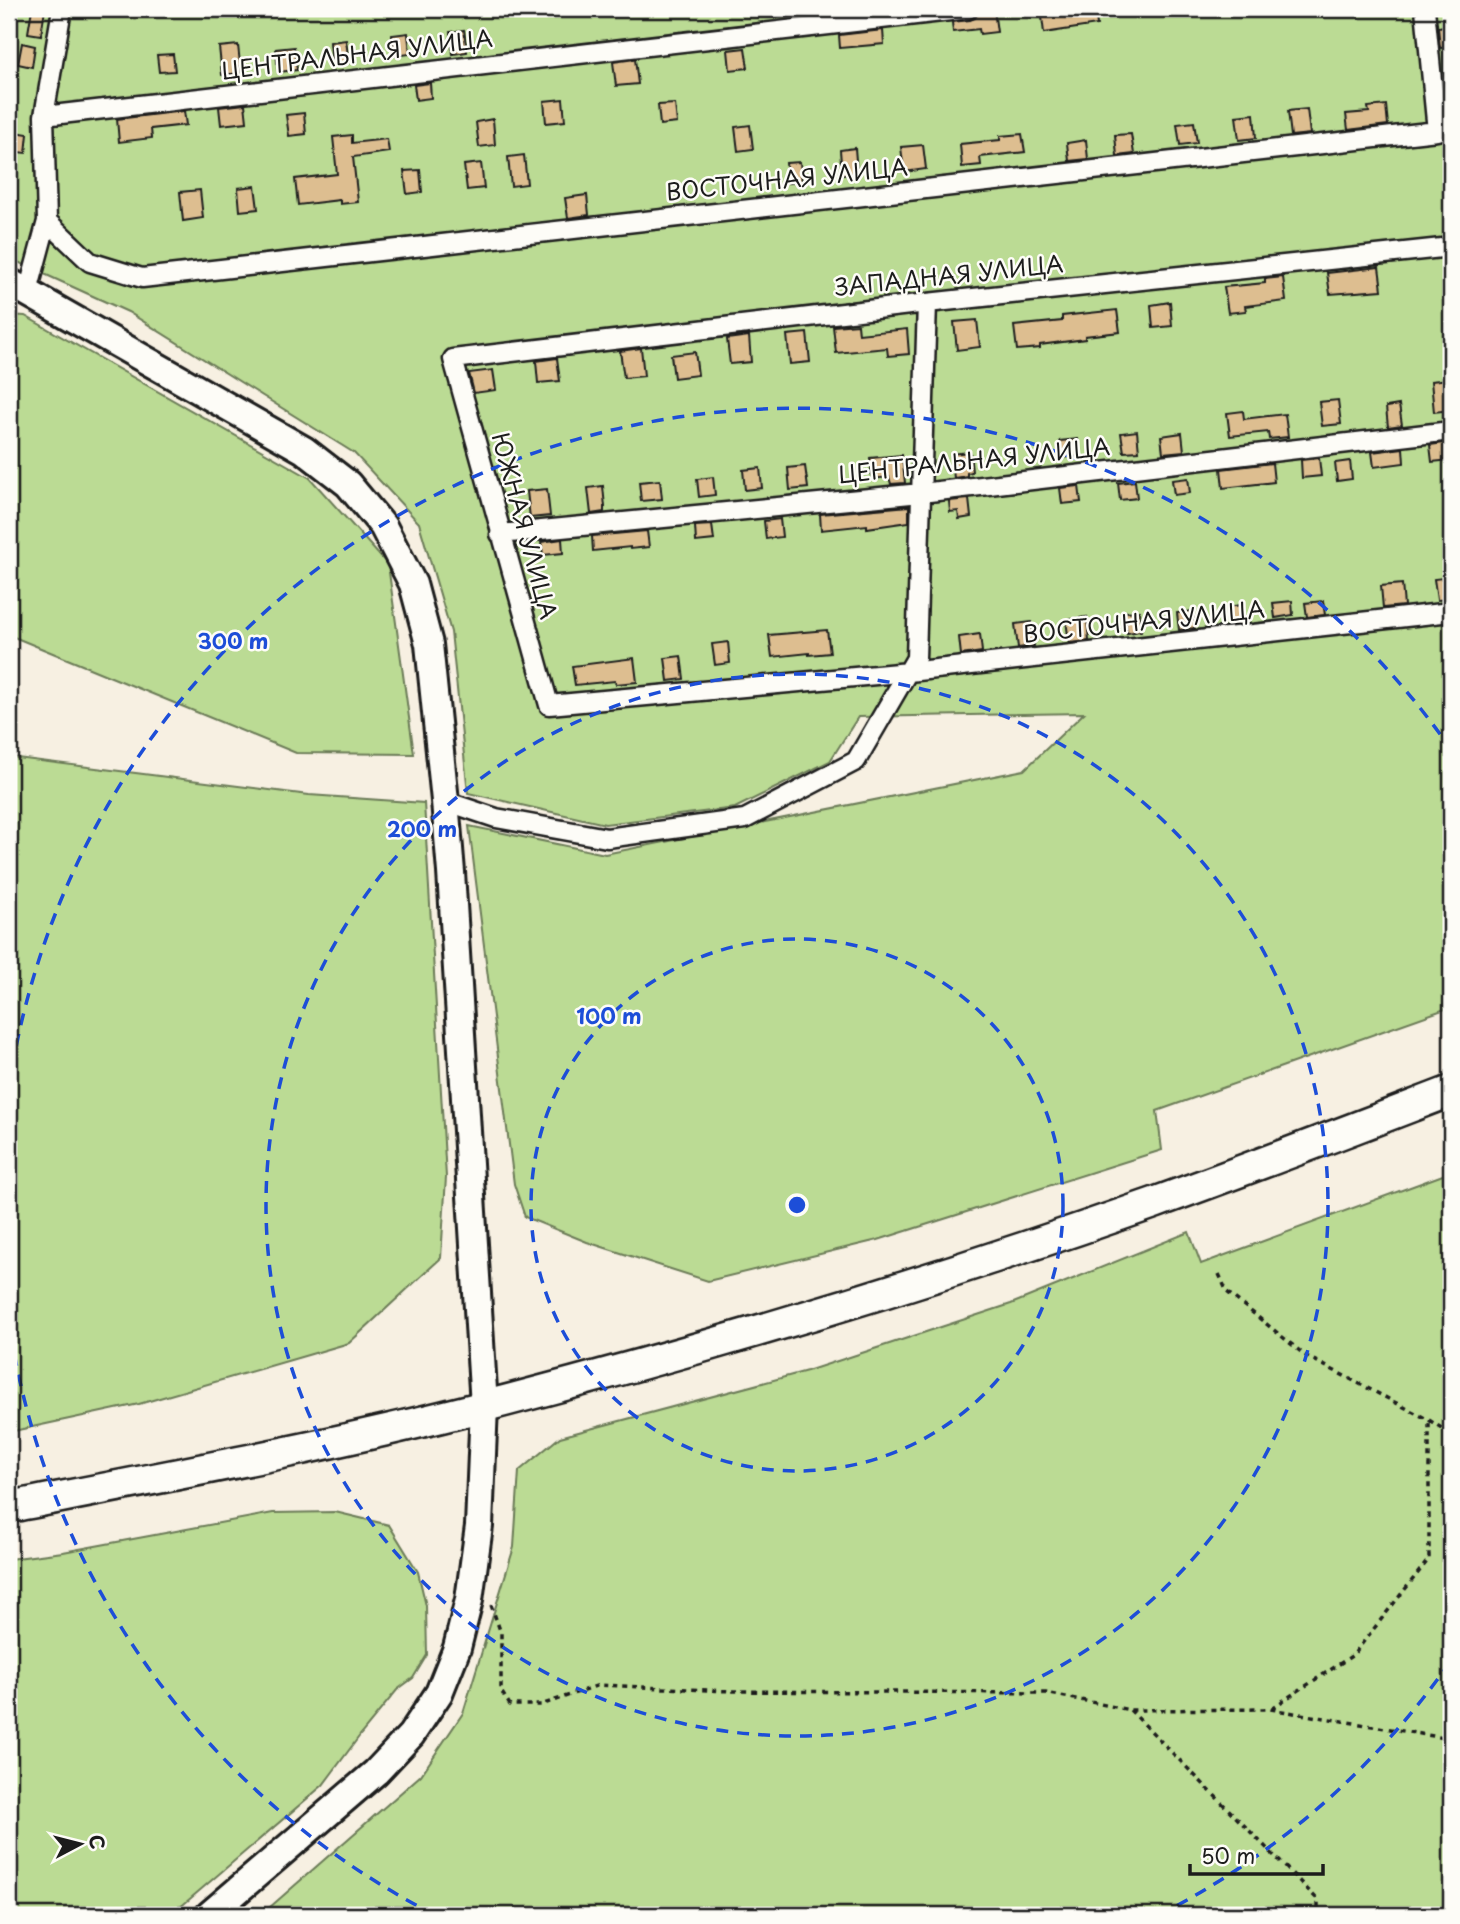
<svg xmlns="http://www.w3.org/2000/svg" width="1460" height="1924" viewBox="0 0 1460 1924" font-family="'Playpen Sans',sans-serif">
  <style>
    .green { fill: #bbdb94; stroke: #6c7c58; stroke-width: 2 }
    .building { fill: #ddbe90; stroke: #1c1c1c; stroke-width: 2 }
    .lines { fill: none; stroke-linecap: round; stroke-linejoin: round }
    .minor-casing { stroke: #1c1c1c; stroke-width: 23 }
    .secondary-casing { stroke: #1c1c1c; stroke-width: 32 }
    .trunk-casing { stroke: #1c1c1c; stroke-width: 35 }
    .path { stroke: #1c1c1c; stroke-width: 3.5; stroke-dasharray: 5 5; stroke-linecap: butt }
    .minor { stroke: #fdfcf7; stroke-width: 18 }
    .secondary { stroke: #fdfcf7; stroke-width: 26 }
    .trunk { stroke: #fdfcf7; stroke-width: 30 }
    .ring { fill: none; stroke: #1d4ed8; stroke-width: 3.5; stroke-dasharray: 12 9 }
    .labels { text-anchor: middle; stroke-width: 5; stroke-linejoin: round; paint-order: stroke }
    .street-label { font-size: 23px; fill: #1c1c1c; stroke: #fdfcf7 }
    .centre { fill: #1d4ed8; stroke: #fdfcf7; stroke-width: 3.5 }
    .ring-label { font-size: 21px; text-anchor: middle; font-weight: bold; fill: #1d4ed8; stroke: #fdfcf7; stroke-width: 5; stroke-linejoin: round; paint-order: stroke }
  </style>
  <rect width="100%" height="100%" fill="#f7f0e2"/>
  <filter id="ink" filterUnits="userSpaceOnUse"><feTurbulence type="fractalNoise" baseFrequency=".0143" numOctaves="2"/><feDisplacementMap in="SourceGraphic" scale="14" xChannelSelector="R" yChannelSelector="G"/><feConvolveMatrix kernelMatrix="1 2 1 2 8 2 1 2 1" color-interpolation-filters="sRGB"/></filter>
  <g filter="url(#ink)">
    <path class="green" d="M9 9H1451V1007L1157 1111 1162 1150 878 1240 708 1281 587 1242 525 1217 514 1184 469 826 605 854 1024 770 1084 713 858 717 830 761 735 808 605 824 468 793 451 632 419 523 354 453 128 312 9 258Z
      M9 315 25 316 310 478 388 565 414 754 296 753 9 635Z
      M9 757 309 795 424 803 446 1177 441 1258 349 1343 139 1404 9 1432Z
      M1451 1172V1915H261L421 1775 463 1713 514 1547 519 1471 560 1437 807 1371 1011 1304 1189 1232 1201 1264Z
      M335 1512 389 1525 418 1572 426 1606 427 1655 413 1678 397 1690 361 1734 323 1785 171 1915H9V1559L63 1552 273 1513Z"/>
    <path class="building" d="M32 9H45L41 35 28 33Z
      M1041 9H1095L1097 25 1044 33Z
      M994 10 997 32 980 34 979 29 953 32 952 22 970 20 975 18 979 12Z
      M1451 25V47L1440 48 1438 27Z
      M464 30 467 52 453 54 450 32Z
      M883 30 884 44 840 48 839 35Z
      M408 33 410 54 395 56 392 35Z
      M346 40 349 63 332 65 330 42Z
      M22 43 35 46 32 67 18 64Z
      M238 45 241 73 222 75 219 47Z
      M294 47 297 70 278 72 276 49Z
      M745 48 748 68 730 70 728 50Z
      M173 54 175 71 159 72 157 55Z
      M635 59 638 84 616 86 613 62Z
      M430 83 431 98 416 100 414 85Z
      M563 99 565 121 546 123 544 101Z
      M245 104 247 122 221 125 219 107Z
      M675 104 677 123 660 125 658 105Z
      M1386 105 1388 125 1348 130 1346 114 1369 112 1368 107Z
      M1307 109 1310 134 1291 136 1288 111Z
      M184 111 186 125 151 129 152 138 119 142 117 119Z
      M304 113 306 134 289 136 286 115Z
      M1254 114 1256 138 1239 140 1236 116Z
      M493 119 495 145 479 147 476 122Z
      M1194 122 1197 143 1180 145 1177 124Z
      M750 125 753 149 738 151 735 127Z
      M9 131 28 134 26 153 9 151Z
      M1022 134 1025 152 980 157 981 165 962 167 960 144 1000 140V136Z
      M1131 134 1134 154 1117 156 1115 135Z
      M352 135V143L387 139 389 152 353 157 358 202 340 204V200L298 205 295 179 337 174 333 137Z
      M1086 140 1088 159 1069 161 1067 143Z
      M923 145 926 169 904 172 901 147Z
      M855 148 857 173 842 175 840 150Z
      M524 155 527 184 511 186 508 157Z
      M800 162 802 182 788 183 786 163Z
      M481 163 484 188 467 190 464 165Z
      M420 170 422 192 407 194 404 171Z
      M255 186 258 209 240 211 238 188Z
      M200 190 203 218 183 221 180 192Z
      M587 195 589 215 568 218 565 198Z
      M1379 267 1382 290 1330 294 1327 273Z
      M1283 277 1286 301 1245 306 1246 311 1228 313 1224 287 1265 283V279Z
      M1170 302 1172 326 1153 328 1151 305Z
      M1117 310 1120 332 1085 336V339L1040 345V348L1017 350 1014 326 1062 321V316Z
      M977 320 980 347 957 350 954 322Z
      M858 324 859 334 907 329 909 354 888 356 887 348 836 353 833 326Z
      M807 333 810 362 790 364 787 335Z
      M749 336 751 362 730 364 727 339Z
      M641 348 644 376 624 378 620 351Z
      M695 352 698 375 674 378 671 355Z
      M557 358 560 381 538 383 536 361Z
      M493 370 496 390 474 393 469 373Z
      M1449 379 1451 410 1434 412 1431 381Z
      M1338 400 1341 424 1322 426 1319 402Z
      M1399 405 1402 425 1388 427 1386 407Z
      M1243 411 1244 419 1285 414 1288 437 1269 439 1268 432 1230 436 1227 413Z
      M1137 431 1139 451 1124 452 1121 433Z
      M1182 433 1184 451 1163 453 1161 436Z
      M1078 439 1079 456 1062 458 1060 441Z
      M1451 442V460L1432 462 1430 445Z
      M1403 448 1404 463 1374 467 1372 452Z
      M970 452 972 472 967 473V476L954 478 951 454Z
      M902 455 905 483 891 484 889 477 872 479 870 458Z
      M1319 458 1321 476 1302 478 1301 460Z
      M1350 461 1352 479 1337 481 1335 463Z
      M1272 463 1274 482 1223 488 1221 469Z
      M805 466 808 488 790 490 788 468Z
      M760 468 762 488 745 490 743 470Z
      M713 477 715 495 699 497 697 479Z
      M1188 478 1190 493 1174 495 1172 480Z
      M660 480 662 499 641 501 639 482Z
      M1135 481 1137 498 1120 500 1118 483Z
      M603 486 605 507H604V512L591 514 588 488Z
      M1079 486 1081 502 1062 504 1060 488Z
      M547 489 550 516 530 518 527 491Z
      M969 499 971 517 959 519 958 511 950 512 949 501Z
      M909 506V522L867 528V525L821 530 820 514Z
      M780 519 782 537 766 539 764 521Z
      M712 525 714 540 696 542 695 526Z
      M647 531 649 547 630 549V547L593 551 592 536Z
      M562 539 563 553 543 555 541 542Z
      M1451 577V599L1437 600 1434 579Z
      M1402 584 1404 606 1383 608 1381 586Z
      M1292 601 1293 615 1275 618 1273 603Z
      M1323 601 1325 615 1307 617 1305 603Z
      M1241 605 1243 624 1230 625 1228 607Z
      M1139 611 1141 631 1127 633 1124 612Z
      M1193 611 1195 628 1179 630 1177 613Z
      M1087 617 1089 641 1069 643 1066 620Z
      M1031 622 1034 646 1018 648 1015 624Z
      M827 630 830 653 809 655V653L772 657 769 635Z
      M980 634 982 652 961 655 959 637Z
      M728 642 730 663 715 665 712 644Z
      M681 656 684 679 668 681 665 658Z
      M634 658 637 682 616 684 615 681 575 685 572 666Z"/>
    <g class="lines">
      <g class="minor-casing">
        <path id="minor" d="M62 9 44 116 47 221 90 262 142 278 1437 131 1425 9
          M44 116 968 9
          M1451 247 927 303 453 359 549 705 909 672 1451 612
          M28 292 47 221
          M500 534 921 493 1451 431
          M445 801 496 818 607 838 745 819 856 761 916 658 927 303"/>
      </g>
      <g class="secondary-casing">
        <path id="secondary" d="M9 282 304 450 348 484 383 526 413 584 429 644 445 801 451 872 484 1406 479 1526 469 1600 457 1648 439 1693 411 1735 376 1772 209 1915"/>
      </g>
      <g class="trunk-casing">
        <path id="trunk" d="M9 1507C169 1476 331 1446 489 1405 713 1347 936 1280 1154 1203 1254 1167 1352 1129 1451 1091"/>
      </g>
      <path class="path" d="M1219 1274 1227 1292 1306 1356 1429 1420 1451 1434
        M491 1605 501 1633V1691L510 1705H541L599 1685 730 1691 1046 1693 1130 1710 1270 1709 1451 1739
        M1272 1708 1353 1655 1429 1559V1420
        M1130 1710 1318 1900V1915"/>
      <use href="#minor" class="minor"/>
      <use href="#secondary" class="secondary"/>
      <use href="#trunk" class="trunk"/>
    </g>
  </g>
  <g class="ring">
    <circle cx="797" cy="1205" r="266"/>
    <circle cx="797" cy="1205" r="531"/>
    <path d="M1450 1662A797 797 0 0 1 1159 1915M435 1915A797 797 0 0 1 9 1323M9 1087A797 797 0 0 1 1450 748"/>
  </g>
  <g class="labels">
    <g class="street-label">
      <text transform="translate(357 55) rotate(-7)" y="8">ЦЕНТРАЛЬНАЯ УЛИЦА</text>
      <text transform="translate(787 180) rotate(-6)" y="8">ВОСТОЧНАЯ УЛИЦА</text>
      <text transform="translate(949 276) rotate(-6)" y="8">ЗАПАДНАЯ УЛИЦА</text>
      <text transform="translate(974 461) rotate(-6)" y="8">ЦЕНТРАЛЬНАЯ УЛИЦА</text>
      <text transform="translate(524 526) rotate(75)" y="8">ЮЖНАЯ УЛИЦА</text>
      <text transform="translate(1144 622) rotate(-6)" y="8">ВОСТОЧНАЯ УЛИЦА</text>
    </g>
  </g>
  <circle cx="797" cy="1205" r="10" class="centre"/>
  <g class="ring-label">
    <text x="233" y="649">300 m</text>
    <text x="422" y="837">200 m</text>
    <text x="609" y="1024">100 m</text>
  </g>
  <rect width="1460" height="1924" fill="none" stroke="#fdfcf7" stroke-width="35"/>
  <rect x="18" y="18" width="1425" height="1889" fill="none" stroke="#1c1c1c" stroke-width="2.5" filter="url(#ink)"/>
  <g transform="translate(80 1844) rotate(83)" stroke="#fdfcf7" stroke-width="5" paint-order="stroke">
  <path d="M0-5L12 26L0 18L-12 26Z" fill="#1c1c1c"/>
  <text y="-10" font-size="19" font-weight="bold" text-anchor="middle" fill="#1c1c1c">С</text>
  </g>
  <path d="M1190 1864v10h133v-10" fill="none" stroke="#1c1c1c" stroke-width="3.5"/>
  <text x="1201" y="1864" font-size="21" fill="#1c1c1c" stroke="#fdfcf7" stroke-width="5" paint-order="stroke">50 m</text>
</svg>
